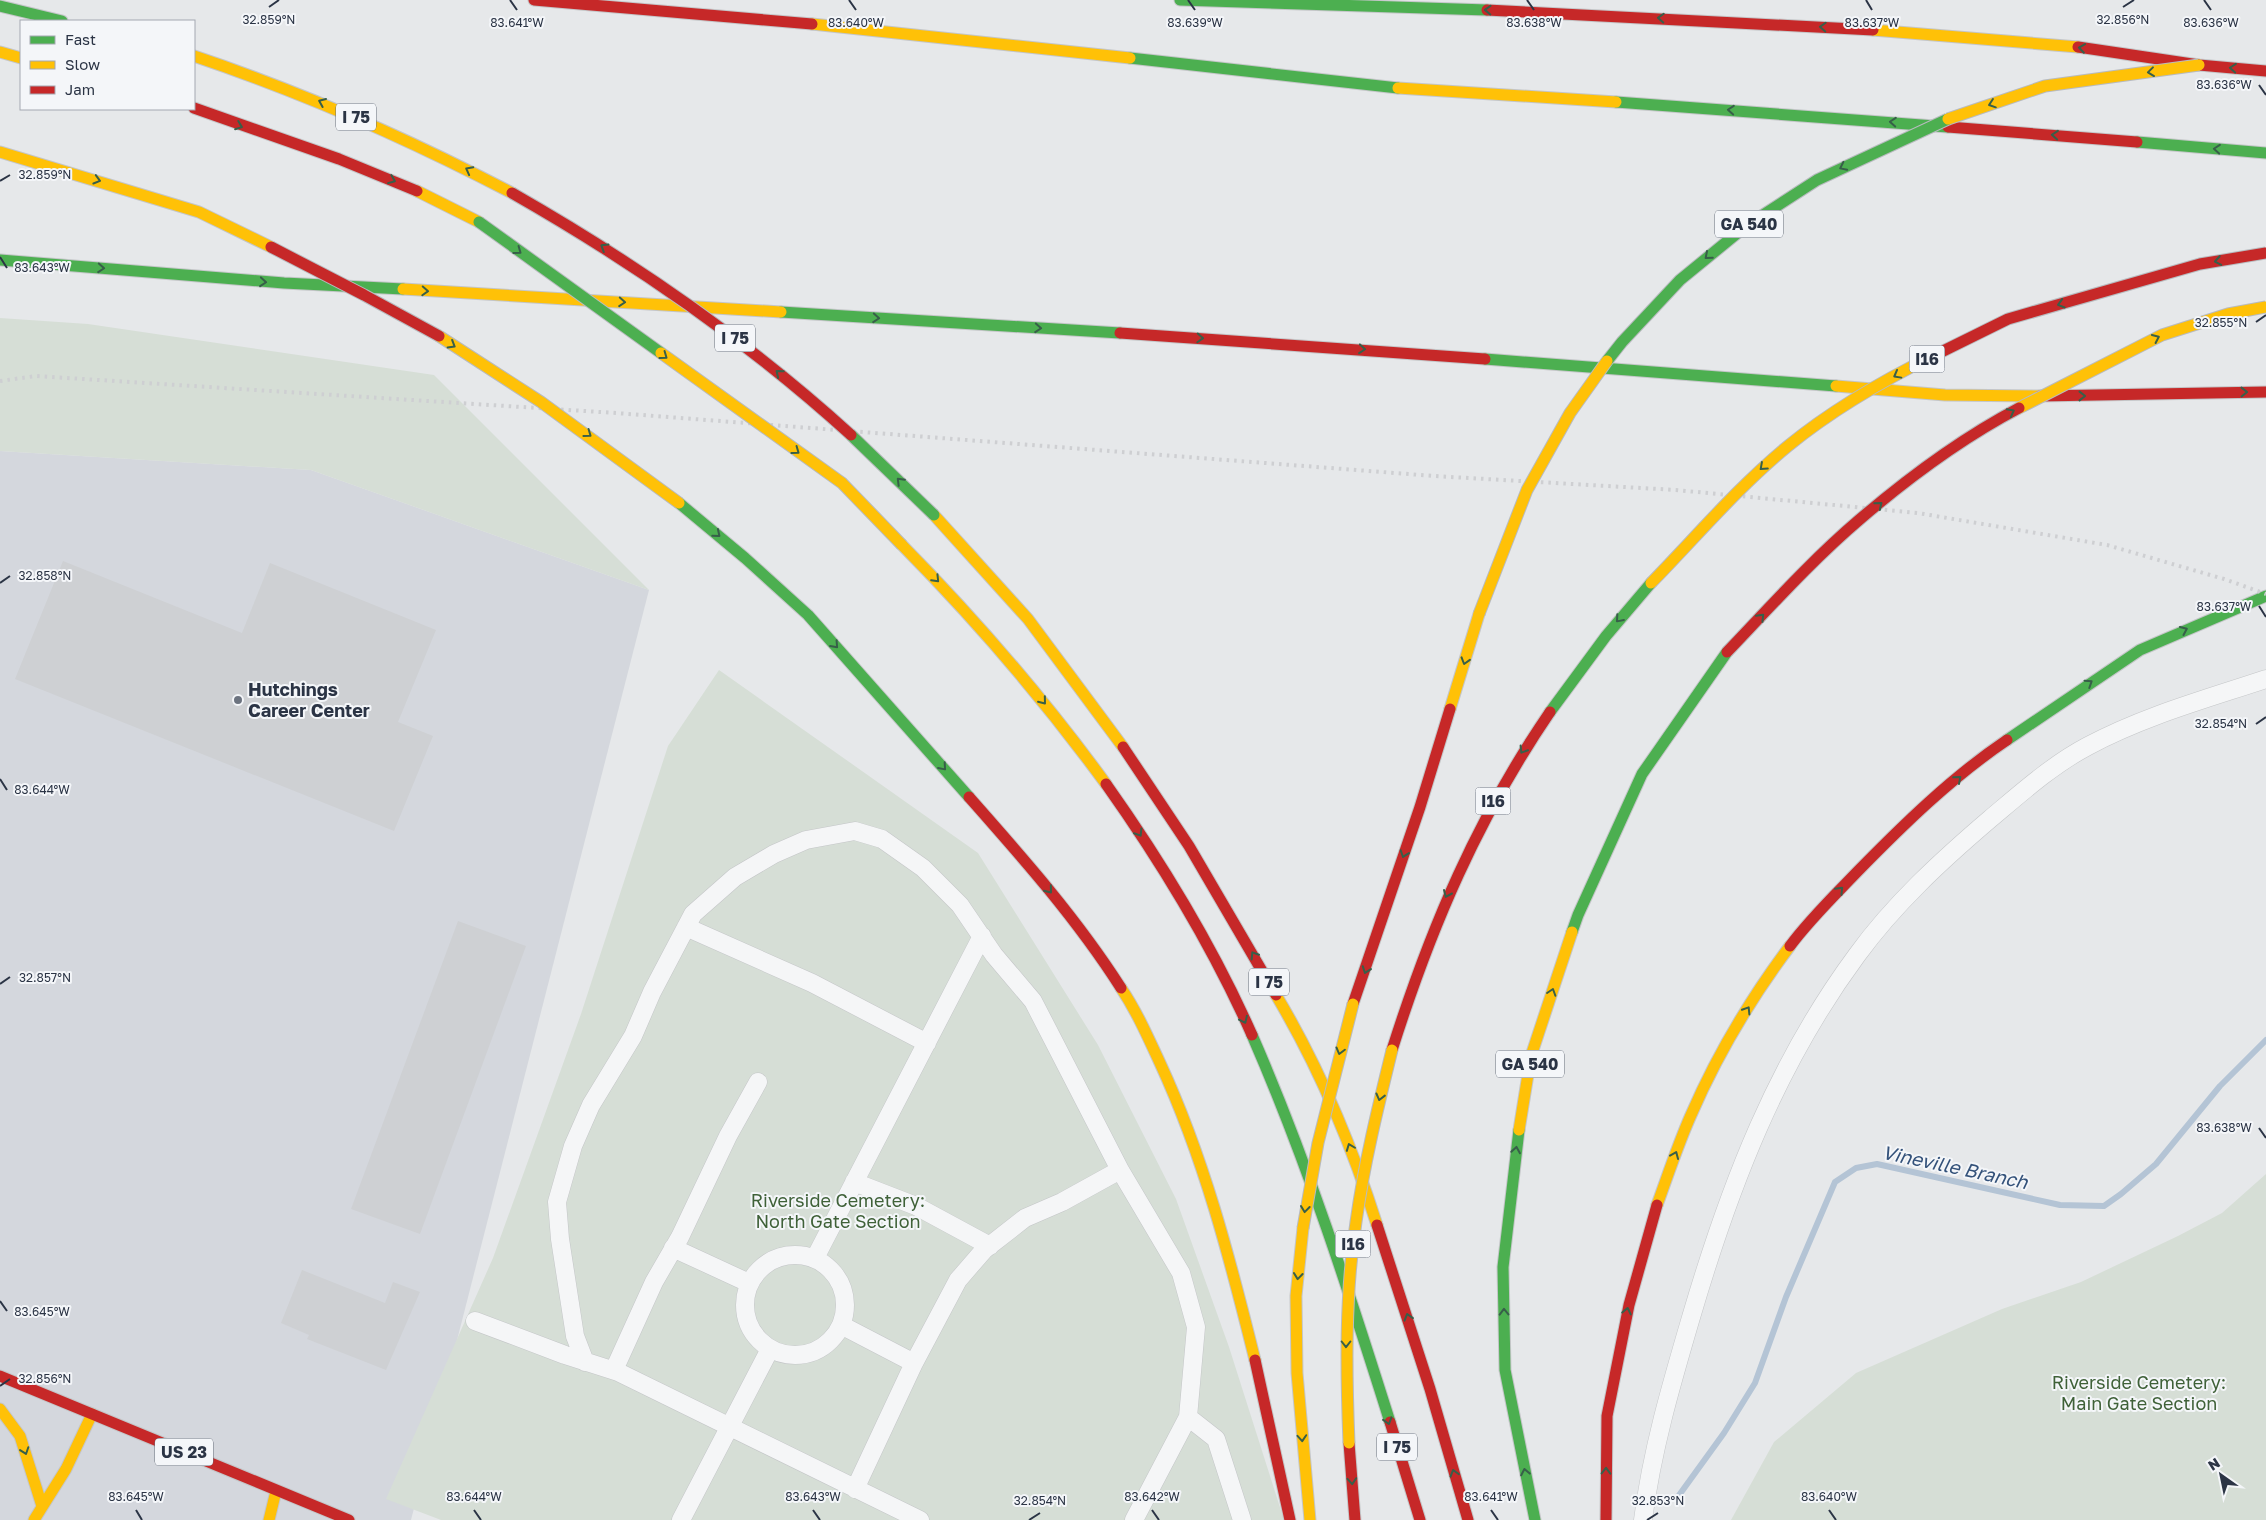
<svg xmlns="http://www.w3.org/2000/svg" width="2266" height="1520" viewBox="0 0 2266 1520" font-family="'Golos Text',sans-serif">
  <style>
    .built { fill: #d4d7dd }
    .green { fill: #d6ded6 }
    .lines { fill: none; stroke-linecap: round; stroke-linejoin: round }
    .stream { stroke: #b4c4d5; stroke-width: 6 }
    .building { fill: #ced0d3 }
    .street-casing { stroke: #c4c6c8; stroke-width: 19 }
    .fast-casing { stroke: #c4c6c8; stroke-width: 13 }
    .slow-casing { stroke: #c4c6c8; stroke-width: 13 }
    .jam-casing { stroke: #c4c6c8; stroke-width: 13 }
    .street { stroke: #f5f6f7; stroke-width: 18 }
    .fast { stroke: #4caf50; stroke-width: 11 }
    .slow { stroke: #ffc107; stroke-width: 11 }
    .jam { stroke: #c62828; stroke-width: 11 }
    .rail { stroke: #cecfd2; stroke-width: 4; stroke-dasharray: 2.5 5; stroke-linecap: butt }
    .fast-bridge-casing { stroke: #b8bbbf; stroke-width: 13; stroke-linecap: butt }
    .slow-bridge-casing { stroke: #b8bbbf; stroke-width: 13; stroke-linecap: butt }
    .jam-bridge-casing { stroke: #b8bbbf; stroke-width: 13; stroke-linecap: butt }
    .fast-bridge { stroke: #4caf50; stroke-width: 11 }
    .slow-bridge { stroke: #ffc107; stroke-width: 11 }
    .jam-bridge { stroke: #c62828; stroke-width: 11 }
    .oneway { stroke: #375f49 }
    .ticks { fill: none; stroke: #2b3445; stroke-width: 2 }
    .poi-dot { fill: #6c737f; stroke: #f4f6f9; stroke-width: 2 }
    .labels { text-anchor: middle; stroke-width: 4; stroke-linejoin: round; paint-order: stroke }
    .shield { fill: #f4f6f9; stroke: #676e7b; stroke-width: 1 }
    .shield-label { font-size: 16px; font-weight: bold; fill: #2b3445 }
    .poi-label { font-size: 18px; font-weight: bold; fill: #2b3445; stroke: #f4f6f9; text-anchor: start }
    .park-label { font-size: 18px; fill: #3f6138; stroke: #f4f6f9 }
    .water-label { font-size: 19px; font-style: italic; fill: #34527a; stroke: #f4f6f9 }
    .ticks-label { font-size: 12px; text-anchor: middle; fill: #2b3445; stroke: #f4f6f9; stroke-width: 4; stroke-linejoin: round; paint-order: stroke }
  </style>
  <rect width="100%" height="100%" fill="#e6e8ea"/>
  <path class="built" d="M0 451 311 470 649 590 411 1520H0Z"/>
  <path class="green" d="M0 318 88 324 434 375 649 590 311 470 0 451Z
    M719 670 978 853 1098 1045 1176 1199 1229 1347 1284 1520H441L386 1499 493 1258 581 1014 668 746Z
    M2266 1174V1520H1731L1774 1442 1856 1373 2002 1309 2081 1282 2178 1236 2222 1213Z"/>
  <g class="lines">
    <path class="stream" d="M1677 1498 1724 1433 1755 1383 1786 1297 1835 1182 1856 1168 1877 1164 2060 1205 2104 1206 2121 1194 2156 1164 2220 1086 2266 1040"/>
  </g>
  <path class="building" d="M63 561 242 633 270 563 436 630 398 722 433 736 394 831 15 679Z
    M458 921 526 946 420 1234 351 1209Z
    M302 1270 385 1303 393 1282 420 1292 386 1370 307 1339 309 1335 281 1323Z"/>
  <g class="lines">
    <g class="street-casing">
      <path id="street" d="M686 927 812 983 927 1043
        M854 1182 916 1206 990 1246
        M673 1248 749 1283
        M745 1305a50 50 0 1 1 100 0a50 50 0 1 1-100 0Z
        M815 1258 982 936
        M475 1321 565 1355 618 1372 920 1520
        M841 1325 914 1363
        M585 1362 575 1336 560 1239 557 1202 573 1146 591 1105 633 1036 652 992 693 914 735 877 774 854 806 840 855 831 882 839 923 868 960 905 994 955 1033 1001 1120 1170 1181 1273 1196 1327 1188 1417 1134 1520
        M614 1370 654 1282 680 1237 728 1136 758 1082
        M1188 1417 1216 1439 1242 1520
        M855 1489 914 1363 958 1280 984 1250 1025 1218 1062 1202 1120 1170
        M681 1520 770 1349
        M1643 1520C1652 1449 1672 1382 1692 1314 1730 1185 1777 1063 1857 955 1894 904 1942 860 1990 819 2021 793 2052 765 2088 746 2144 716 2206 699 2266 679"/>
    </g>
    <g class="fast-casing">
      <path id="fast" d="M1180 0 1487 10
        M0 6 62 21
        M1130 58 1398 88
        M1616 102 1948 127
        M2137 142 2266 153
        M0 260 284 283 403 289
        M781 312 1120 333
        M1485 359 1836 386
        M679 503 745 558 808 615 969 797
        M1550 712 1606 636 1651 583
        M2007 740 2140 650 2266 596
        M1572 932 1578 915 1642 774 1727 652
        M1252 1035C1307 1161 1349 1292 1390 1422
        M1519 1130 1503 1267 1505 1370 1535 1520"/>
    </g>
    <g class="slow-casing">
      <path id="slow" d="M812 24 1130 58
        M1873 30 2078 47
        M0 52 21 58
        M194 56C304 93 409 139 512 193
        M1398 88 1616 102
        M0 152 199 212 271 247
        M417 191 479 222
        M403 289 781 312
        M1836 386 1945 395 2040 396
        M934 515 1028 619 1123 747
        M902 545C976 620 1044 699 1106 784
        M1450 709 1479 614
        M1121 988C1137 1012 1148 1037 1160 1063 1204 1158 1230 1259 1255 1360
        M1276 995C1319 1067 1352 1146 1377 1225
        M1519 1130 1531 1056 1572 932
        M1657 1205C1668 1175 1678 1144 1691 1115 1717 1055 1751 998 1790 946
        M1303 1228 1296 1296 1297 1373 1310 1520
        M0 1409 20 1436 42 1506
        M34 1520 66 1469 92 1414
        M269 1520 276 1491"/>
    </g>
    <g class="jam-casing">
      <path id="jam" d="M534 0 812 24
        M1487 10 1873 30
        M2078 47 2199 65 2266 71
        M194 108 339 159 417 191
        M1948 127 2137 142
        M1120 333 1485 359
        M2040 396 2266 392
        M1123 747 1189 846 1276 995
        M1106 784C1162 863 1213 947 1252 1035
        M969 797C1023 858 1077 919 1121 988
        M1790 946C1810 919 1834 896 1857 872 1903 825 1952 777 2007 740
        M1353 1004 1420 807 1450 709
        M1392 1050C1431 927 1477 819 1550 712
        M1377 1225 1430 1389 1468 1520
        M1255 1360 1290 1520
        M0 1376 349 1520
        M1390 1422 1420 1520
        M1349 1443 1355 1520
        M1606 1520 1607 1416 1629 1305 1657 1205"/>
    </g>
    <use href="#street" class="street"/>
    <use href="#fast" class="fast"/>
    <use href="#slow" class="slow"/>
    <use href="#jam" class="jam"/>
    <path class="rail" d="M0 381 36 376 616 413 1434 476 1676 490 1918 513 2107 545 2224 579 2266 594"/>
    <g class="fast-bridge-casing">
      <path id="fast-bridge" d="M479 222 661 353
        M1607 361 1622 342 1680 280 1746 226 1817 180 1948 119
        M851 435 934 515"/>
    </g>
    <g class="slow-bridge-casing">
      <path id="slow-bridge" d="M1948 119 2045 86 2199 65
        M439 336 541 402 679 503
        M661 353 842 483 902 545
        M2019 408 2162 335 2228 314 2266 307
        M1651 583C1696 537 1738 487 1788 446 1832 410 1882 381 1933 356
        M1479 614 1527 490 1570 413 1607 361
        M1303 1228 1318 1143 1353 1004
        M1349 1443C1346 1369 1345 1295 1356 1222 1364 1164 1378 1107 1392 1050"/>
    </g>
    <g class="jam-bridge-casing">
      <path id="jam-bridge" d="M512 193C633 262 748 341 851 435
        M271 247 364 295 439 336
        M1933 356 2008 319 2200 264 2266 253
        M1727 652C1770 607 1812 560 1859 520 1908 478 1962 438 2019 408"/>
    </g>
    <use href="#fast-bridge" class="fast-bridge"/>
    <use href="#slow-bridge" class="slow-bridge"/>
    <use href="#jam-bridge" class="jam-bridge"/>
  </g>
  <defs><path id="oneway-chevron" d="M-2-3.5L2.5 0L-2 3.5" fill="none" stroke-width="1.6" stroke-linecap="round" stroke-linejoin="round" transform="scale(1.25)"/></defs>
  <g class="oneway">
    <use href="#oneway-chevron" transform="translate(1488 10) rotate(-178)"/>
    <use href="#oneway-chevron" transform="translate(1661 18) rotate(-177)"/>
    <use href="#oneway-chevron" transform="translate(1823 27) rotate(-177)"/>
    <use href="#oneway-chevron" transform="translate(2082 48) rotate(-172)"/>
    <use href="#oneway-chevron" transform="translate(2233 68) rotate(-175)"/>
    <use href="#oneway-chevron" transform="translate(2151 72) rotate(173)"/>
    <use href="#oneway-chevron" transform="translate(322 102) rotate(-157)"/>
    <use href="#oneway-chevron" transform="translate(1992 104) rotate(161)"/>
    <use href="#oneway-chevron" transform="translate(1731 110) rotate(-176)"/>
    <use href="#oneway-chevron" transform="translate(1893 122) rotate(-176)"/>
    <use href="#oneway-chevron" transform="translate(239 126) rotate(21)"/>
    <use href="#oneway-chevron" transform="translate(2055 135) rotate(-175)"/>
    <use href="#oneway-chevron" transform="translate(2217 149) rotate(-175)"/>
    <use href="#oneway-chevron" transform="translate(1843 167) rotate(154)"/>
    <use href="#oneway-chevron" transform="translate(469 170) rotate(-152)"/>
    <use href="#oneway-chevron" transform="translate(97 180) rotate(16)"/>
    <use href="#oneway-chevron" transform="translate(392 180) rotate(22)"/>
    <use href="#oneway-chevron" transform="translate(604 247) rotate(-148)"/>
    <use href="#oneway-chevron" transform="translate(518 251) rotate(36)"/>
    <use href="#oneway-chevron" transform="translate(1708 256) rotate(139)"/>
    <use href="#oneway-chevron" transform="translate(2218 261) rotate(170)"/>
    <use href="#oneway-chevron" transform="translate(101 268) rotate(4)"/>
    <use href="#oneway-chevron" transform="translate(263 282) rotate(5)"/>
    <use href="#oneway-chevron" transform="translate(425 291) rotate(3)"/>
    <use href="#oneway-chevron" transform="translate(622 302) rotate(4)"/>
    <use href="#oneway-chevron" transform="translate(2061 304) rotate(164)"/>
    <use href="#oneway-chevron" transform="translate(876 318) rotate(4)"/>
    <use href="#oneway-chevron" transform="translate(1038 328) rotate(4)"/>
    <use href="#oneway-chevron" transform="translate(1200 338) rotate(3)"/>
    <use href="#oneway-chevron" transform="translate(2156 338) rotate(-25)"/>
    <use href="#oneway-chevron" transform="translate(452 345) rotate(31)"/>
    <use href="#oneway-chevron" transform="translate(1362 349) rotate(5)"/>
    <use href="#oneway-chevron" transform="translate(664 356) rotate(36)"/>
    <use href="#oneway-chevron" transform="translate(779 373) rotate(-140)"/>
    <use href="#oneway-chevron" transform="translate(1897 375) rotate(151)"/>
    <use href="#oneway-chevron" transform="translate(2244 392) rotate(-1)"/>
    <use href="#oneway-chevron" transform="translate(2082 396)"/>
    <use href="#oneway-chevron" transform="translate(2011 412) rotate(-28)"/>
    <use href="#oneway-chevron" transform="translate(588 434) rotate(36)"/>
    <use href="#oneway-chevron" transform="translate(796 451) rotate(36)"/>
    <use href="#oneway-chevron" transform="translate(1763 467) rotate(138)"/>
    <use href="#oneway-chevron" transform="translate(900 481) rotate(-135)"/>
    <use href="#oneway-chevron" transform="translate(1879 505) rotate(-39)"/>
    <use href="#oneway-chevron" transform="translate(717 534) rotate(40)"/>
    <use href="#oneway-chevron" transform="translate(936 579) rotate(46)"/>
    <use href="#oneway-chevron" transform="translate(1761 617) rotate(-46)"/>
    <use href="#oneway-chevron" transform="translate(1619 619) rotate(131)"/>
    <use href="#oneway-chevron" transform="translate(2184 630) rotate(-24)"/>
    <use href="#oneway-chevron" transform="translate(835 645) rotate(48)"/>
    <use href="#oneway-chevron" transform="translate(1465 661) rotate(107)"/>
    <use href="#oneway-chevron" transform="translate(2089 683) rotate(-33)"/>
    <use href="#oneway-chevron" transform="translate(1043 701) rotate(51)"/>
    <use href="#oneway-chevron" transform="translate(1523 750) rotate(122)"/>
    <use href="#oneway-chevron" transform="translate(943 767) rotate(49)"/>
    <use href="#oneway-chevron" transform="translate(1958 779) rotate(-41)"/>
    <use href="#oneway-chevron" transform="translate(1139 833) rotate(58)"/>
    <use href="#oneway-chevron" transform="translate(1404 854) rotate(109)"/>
    <use href="#oneway-chevron" transform="translate(1049 890) rotate(51)"/>
    <use href="#oneway-chevron" transform="translate(1840 890) rotate(-46)"/>
    <use href="#oneway-chevron" transform="translate(1447 894) rotate(114)"/>
    <use href="#oneway-chevron" transform="translate(1254 955) rotate(-122)"/>
    <use href="#oneway-chevron" transform="translate(1366 970) rotate(110)"/>
    <use href="#oneway-chevron" transform="translate(1552 992) rotate(-72)"/>
    <use href="#oneway-chevron" transform="translate(1747 1010) rotate(-58)"/>
    <use href="#oneway-chevron" transform="translate(1244 1020) rotate(65)"/>
    <use href="#oneway-chevron" transform="translate(1340 1051) rotate(105)"/>
    <use href="#oneway-chevron" transform="translate(1380 1097) rotate(104)"/>
    <use href="#oneway-chevron" transform="translate(1350 1147) rotate(-111)"/>
    <use href="#oneway-chevron" transform="translate(1516 1150) rotate(-81)"/>
    <use href="#oneway-chevron" transform="translate(1675 1155) rotate(-67)"/>
    <use href="#oneway-chevron" transform="translate(1305 1209) rotate(97)"/>
    <use href="#oneway-chevron" transform="translate(1298 1276) rotate(96)"/>
    <use href="#oneway-chevron" transform="translate(1627 1311) rotate(-78)"/>
    <use href="#oneway-chevron" transform="translate(1504 1312) rotate(-91)"/>
    <use href="#oneway-chevron" transform="translate(1408 1317) rotate(-107)"/>
    <use href="#oneway-chevron" transform="translate(1346 1344) rotate(90)"/>
    <use href="#oneway-chevron" transform="translate(1388 1421) rotate(73)"/>
    <use href="#oneway-chevron" transform="translate(1302 1438) rotate(86)"/>
    <use href="#oneway-chevron" transform="translate(25 1451) rotate(71)"/>
    <use href="#oneway-chevron" transform="translate(1606 1471) rotate(-89)"/>
    <use href="#oneway-chevron" transform="translate(1525 1472) rotate(-101)"/>
    <use href="#oneway-chevron" transform="translate(1454 1473) rotate(-106)"/>
    <use href="#oneway-chevron" transform="translate(1352 1481) rotate(86)"/>
  </g>
  <path class="ticks" d="M510 0 517 10M849 0 856 10M1188 0 1195 10M1527 0 1534 10M1866 0 1872 10M2204 0 2211 10M269 7 279 0M2123 7 2134 0M2259 85 2266 95M0 181 10 175M0 257 7 268M2256 322 2266 315M0 583 10 576M2259 606 2266 617M2256 724 2266 717M0 779 7 790M0 984 10 977M2259 1128 2266 1138M0 1301 7 1311M0 1386 10 1379M136 1510 142 1520M474 1510 481 1520M813 1510 820 1520M1152 1510 1159 1520M1491 1510 1498 1520M1829 1510 1836 1520M1029 1520 1040 1513M1647 1520 1658 1513"/>
  <circle class="poi-dot" cx="238" cy="700" r="5"/>
  <g class="labels">
    <g class="shield">
      <rect x="336" y="103.5" width="40" height="27" rx="4"/>
      <rect x="1715" y="210.5" width="68" height="27" rx="4"/>
      <rect x="715" y="324.5" width="40" height="27" rx="4"/>
      <rect x="1909.5" y="345.5" width="35" height="27" rx="4"/>
      <rect x="1475.5" y="787.5" width="35" height="27" rx="4"/>
      <rect x="1249" y="968.5" width="40" height="27" rx="4"/>
      <rect x="1496" y="1050.5" width="68" height="27" rx="4"/>
      <rect x="1335.5" y="1230.5" width="35" height="27" rx="4"/>
      <rect x="1377" y="1433.5" width="40" height="27" rx="4"/>
      <rect x="155" y="1438.5" width="58" height="27" rx="4"/>
    </g>
    <g class="shield-label">
      <text x="356" y="123">I 75</text>
      <text x="1749" y="230">GA 540</text>
      <text x="735" y="344">I 75</text>
      <text x="1927" y="365">I16</text>
      <text x="1493" y="807">I16</text>
      <text x="1269" y="988">I 75</text>
      <text x="1530" y="1070">GA 540</text>
      <text x="1353" y="1250">I16</text>
      <text x="1397" y="1453">I 75</text>
      <text x="184" y="1458">US 23</text>
    </g>
    <g class="poi-label">
      <text x="248" y="696">Hutchings<tspan x="248" dy="21">Career Center</tspan></text>
    </g>
    <g class="park-label">
      <text x="838" y="1207">Riverside Cemetery:<tspan x="838" dy="21">North Gate Section</tspan></text>
      <text x="2139" y="1389">Riverside Cemetery:<tspan x="2139" dy="21">Main Gate Section</tspan></text>
    </g>
    <g class="water-label">
      <text transform="translate(1955 1167) rotate(12)" y="7">Vineville Branch</text>
    </g>
  </g>
  <g class="ticks-label">
    <text x="269" y="24">32.859°N</text>
    <text x="2123" y="24">32.856°N</text>
    <text x="2211" y="27">83.636°W</text>
    <text x="517" y="27">83.641°W</text>
    <text x="856" y="27">83.640°W</text>
    <text x="1195" y="27">83.639°W</text>
    <text x="1534" y="27">83.638°W</text>
    <text x="1872" y="27">83.637°W</text>
    <text x="2224" y="89">83.636°W</text>
    <text x="45" y="179">32.859°N</text>
    <text x="42" y="272">83.643°W</text>
    <text x="2221" y="327">32.855°N</text>
    <text x="45" y="580">32.858°N</text>
    <text x="2224" y="611">83.637°W</text>
    <text x="2221" y="728">32.854°N</text>
    <text x="42" y="794">83.644°W</text>
    <text x="45" y="982">32.857°N</text>
    <text x="2224" y="1132">83.638°W</text>
    <text x="42" y="1316">83.645°W</text>
    <text x="45" y="1383">32.856°N</text>
    <text x="136" y="1501">83.645°W</text>
    <text x="474" y="1501">83.644°W</text>
    <text x="813" y="1501">83.643°W</text>
    <text x="1152" y="1501">83.642°W</text>
    <text x="1491" y="1501">83.641°W</text>
    <text x="1829" y="1501">83.640°W</text>
    <text x="1040" y="1505">32.854°N</text>
    <text x="1658" y="1505">32.853°N</text>
  </g>
  <rect x="20" y="20" width="175" height="90" fill="#f4f6f9" stroke="#a4a8b1"/>
  <rect x="30" y="36" width="25" height="8" fill="#4caf50" stroke="#a4a8b1"/>
  <text x="65" y="45" font-size="15" fill="#2b3445">Fast</text>
  <rect x="30" y="61" width="25" height="8" fill="#ffc107" stroke="#a4a8b1"/>
  <text x="65" y="70" font-size="15" fill="#2b3445">Slow</text>
  <rect x="30" y="86" width="25" height="8" fill="#c62828" stroke="#a4a8b1"/>
  <text x="65" y="95" font-size="15" fill="#2b3445">Jam</text>
  <g transform="translate(2221 1475) rotate(327)" stroke="#f4f6f9" stroke-width="4" paint-order="stroke">
  <path d="M0-4L9 19L0 12L-9 19Z" fill="#2b3445"/>
  <text y="-8" font-size="14" font-weight="bold" text-anchor="middle" fill="#2b3445">N</text>
  </g>
</svg>
